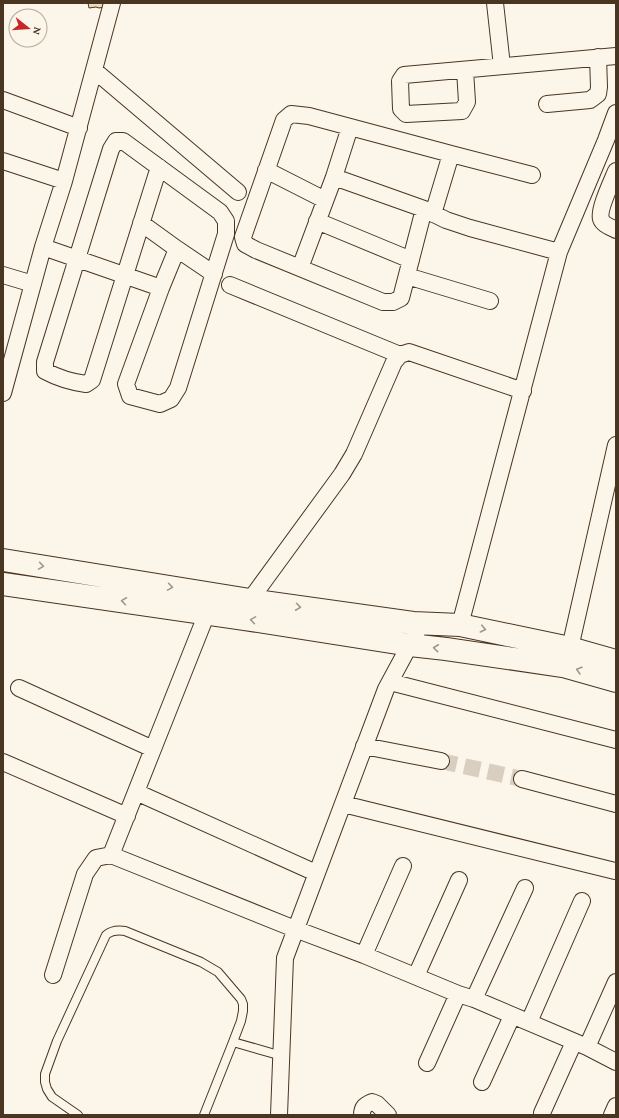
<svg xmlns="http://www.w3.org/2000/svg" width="619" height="1118" viewBox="0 0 619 1118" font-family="'Crimson Pro',serif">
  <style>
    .building { fill: #ecdcbc; stroke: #4a3520 }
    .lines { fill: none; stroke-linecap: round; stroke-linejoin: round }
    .street-tunnel { stroke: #d8cfc1; stroke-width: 16; stroke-dasharray: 16 8; stroke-linecap: butt }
    .lane-casing { stroke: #4a3520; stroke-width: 10 }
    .street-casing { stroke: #4a3520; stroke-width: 18 }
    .secondary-casing { stroke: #4a3520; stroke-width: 24 }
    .lane { stroke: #fbf6e9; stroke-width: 8 }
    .street { stroke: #fbf6e9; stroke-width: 16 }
    .secondary { stroke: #fbf6e9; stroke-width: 22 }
    .oneway { stroke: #a29684 }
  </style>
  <rect width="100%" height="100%" fill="#fbf6e9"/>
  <path class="building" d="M88 3H103L104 7 99 8 96 7 89 8Z"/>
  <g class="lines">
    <path class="street-tunnel" d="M441 761 522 779"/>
    <g class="lane-casing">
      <path id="lane" d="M78 1115 52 1097 47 1089 45 1082V1074L57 1041 106 935C112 930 118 930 125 931L201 962 218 972 241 999 243 1004V1011L241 1021 233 1042 282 1056
        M204 1115 233 1042"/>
    </g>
    <g class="street-casing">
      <path id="street" d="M495 3 502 66
        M94 70 238 192
        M465 70 467 102 462 111 406 114 401 109 400 81 404 75 616 56
        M3 100 79 128
        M547 104 590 100 598 94 599 87 598 57
        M3 161 64 181
        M159 167 92 380 86 384C71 382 58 378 45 371V362L111 149 116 141H123L220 212 226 221V234L178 388 171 399 160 404 130 396 126 384 161 288 177 249 214 274
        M266 170 325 200
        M616 171C612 181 598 210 601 219 603 225 611 227 616 230
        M334 177 350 127
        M424 209 401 298 393 302H383L256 250 245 244 243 237 284 120 291 114 309 116 451 154
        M433 214 451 154 532 175
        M317 221 411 260
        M141 223 177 249
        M43 247 161 288
        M300 268 334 177 424 209 446 220 470 228 559 252
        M3 275 33 284
        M407 276 490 301
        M230 285 400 355
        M3 393 43 247 64 181 112 3
        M250 600 342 474 354 454 394 362 400 355 409 352 523 391
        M460 625 559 252 606 140 616 113
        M570 648 616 445
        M390 682 616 740
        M19 688 153 749 111 855 295 929 364 955 458 994 474 999 587 1047 616 1062
        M364 746 441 761
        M153 749 207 613
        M3 762 127 816
        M522 779 616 804
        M136 792 316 873
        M343 804 615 871
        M364 955 403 866
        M53 975 85 874 96 858 111 855
        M416 976 459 880
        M474 999 525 888
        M529 1022 582 901
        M587 1047 616 982
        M427 1063 458 994
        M482 1082 512 1016
        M542 1113 574 1042
        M279 1115 285 958 386 689 421 624
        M362 1115C362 1107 365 1105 372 1102L377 1104 388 1115
        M612 1115 616 1106"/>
    </g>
    <g class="secondary-casing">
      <path id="secondary" d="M3 560 250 600 413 623 460 625 570 648 616 661
        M3 584 245 619 410 645 446 649 563 666 616 681"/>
    </g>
    <use href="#lane" class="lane"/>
    <use href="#street" class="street"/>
    <use href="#secondary" class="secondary"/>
  </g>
  <defs><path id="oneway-chevron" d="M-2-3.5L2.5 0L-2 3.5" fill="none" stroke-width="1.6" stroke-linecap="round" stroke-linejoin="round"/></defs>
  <g class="oneway">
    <use href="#oneway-chevron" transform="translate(41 566) rotate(9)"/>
    <use href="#oneway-chevron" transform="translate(170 587) rotate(9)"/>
    <use href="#oneway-chevron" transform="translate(124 601) rotate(-172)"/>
    <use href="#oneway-chevron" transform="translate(298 607) rotate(8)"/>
    <use href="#oneway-chevron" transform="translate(253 620) rotate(-171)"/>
    <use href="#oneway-chevron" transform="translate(483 629) rotate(12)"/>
    <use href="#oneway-chevron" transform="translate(436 648) rotate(-174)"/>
    <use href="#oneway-chevron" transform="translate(579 670) rotate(-164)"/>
  </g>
  <rect width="619" height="1118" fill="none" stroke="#4a3520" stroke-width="8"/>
  <g transform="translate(28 28) rotate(107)"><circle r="19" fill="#fbf6e9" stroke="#b4a999"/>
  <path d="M0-3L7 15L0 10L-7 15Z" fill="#c62828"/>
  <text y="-6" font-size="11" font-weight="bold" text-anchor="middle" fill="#4a3520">N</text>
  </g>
</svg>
